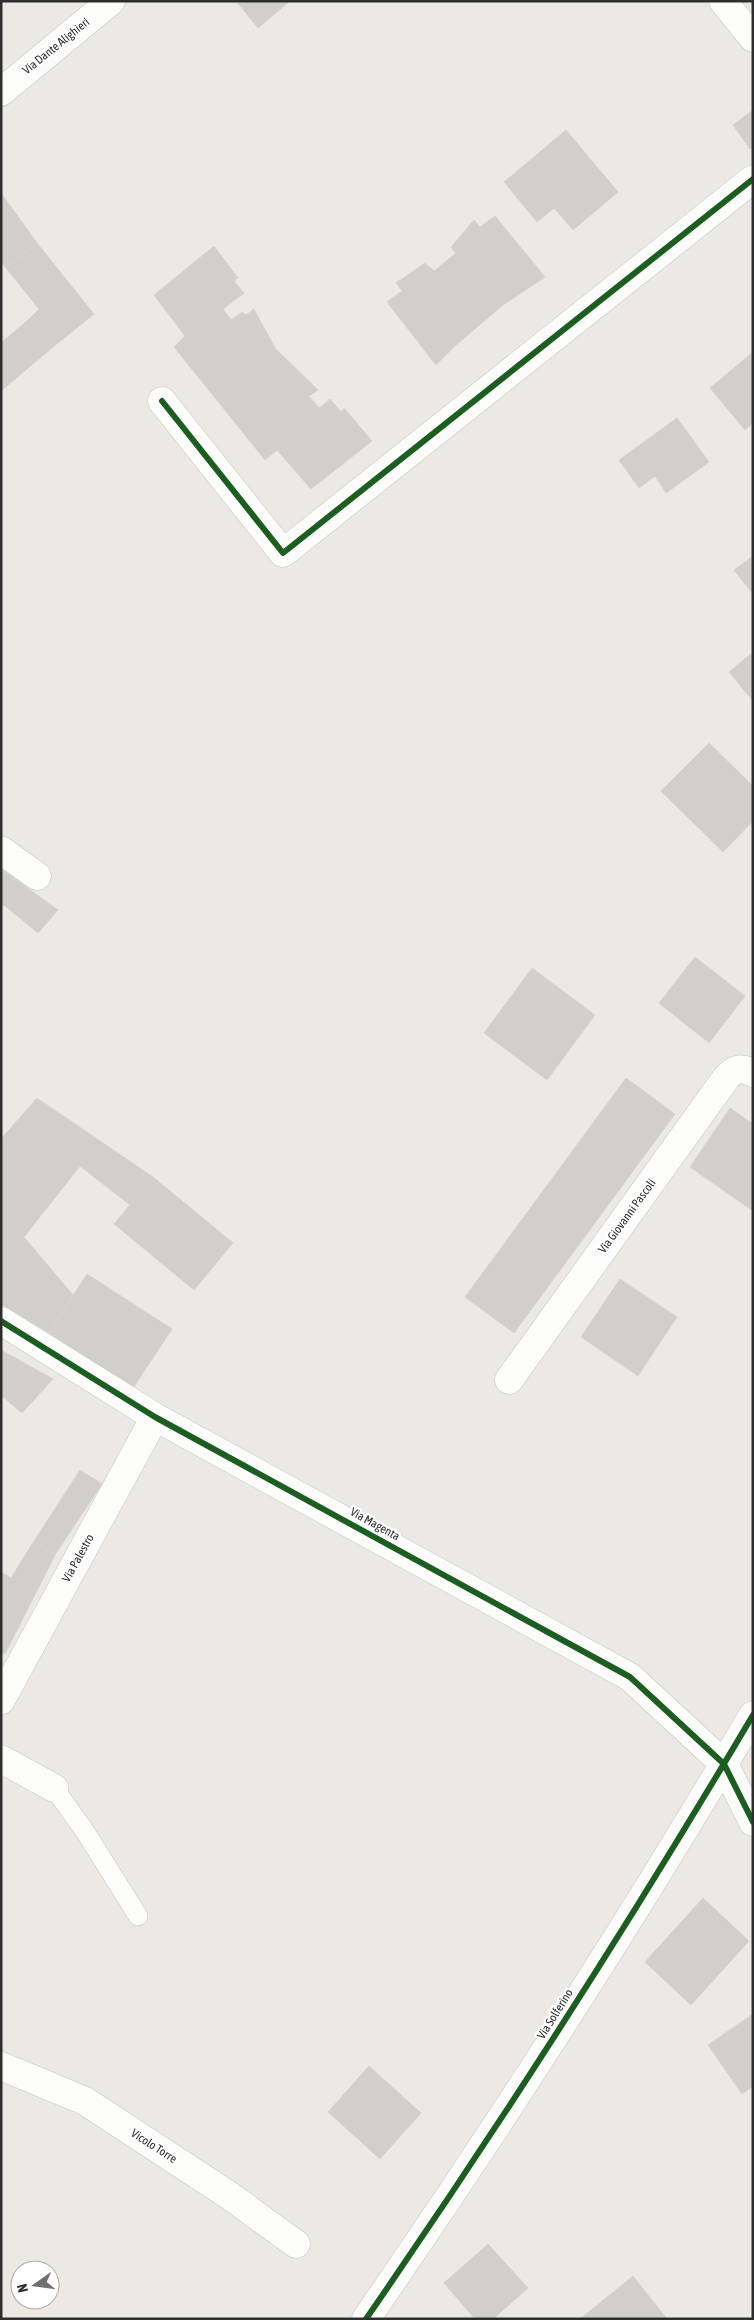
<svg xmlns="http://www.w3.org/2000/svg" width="754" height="2320" viewBox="0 0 754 2320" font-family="'Asap Condensed',sans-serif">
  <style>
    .building { fill: #d1cecb; stroke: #d7d4d0 }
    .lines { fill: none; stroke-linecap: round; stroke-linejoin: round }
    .lane-casing { stroke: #c5c4c5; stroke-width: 20 }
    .street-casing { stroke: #c5c4c5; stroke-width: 29 }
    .lane { stroke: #fcfcfb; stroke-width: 19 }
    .street { stroke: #fcfcfb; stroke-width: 28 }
    .cycleway-casing { stroke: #fff; stroke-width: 9 }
    .cycleway { stroke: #1b5e20; stroke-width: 6 }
    .labels { text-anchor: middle; stroke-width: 4.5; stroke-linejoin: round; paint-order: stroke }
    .street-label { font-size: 12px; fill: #2e2e2e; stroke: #fff }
  </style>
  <rect width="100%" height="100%" fill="#ece8e4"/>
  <path class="building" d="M236 1H290L258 28Z
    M753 110V147L750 149 733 125Z
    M566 130 618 192 573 230 554 208 537 222 504 182Z
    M1 193 37 243 6 268 1 261Z
    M495 216 545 277 503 305 456 345 436 365 387 302 402 291 396 283 425 263 434 271 456 253 451 247 474 220 480 227Z
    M37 243 94 314 53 347 29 319 39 309 6 268Z
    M214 246 238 278 234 281 244 293 223 309 231 320 242 312 246 315 254 309 275 348 318 390 309 396 319 408 330 399 341 412 344 408 372 441 311 489 277 450 265 460 174 347 185 336 154 295Z
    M29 319 53 347 1 391V343Z
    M753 352V423L745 430 710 388Z
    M677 418 709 462 666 493 655 476 639 488 619 460Z
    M753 556V594L734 570Z
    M753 652V701L729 672Z
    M709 743 753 786V821L723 852 661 791Z
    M1 869 58 910 38 933 4 905 1 909Z
    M695 957 745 996 709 1043 659 1003Z
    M532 968 595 1015 547 1080 484 1033Z
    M626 1078 675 1114 514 1333 465 1297Z
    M37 1098 153 1177 130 1205 80 1166 24 1237 73 1295 49 1333 1 1304V1139Z
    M730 1108 753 1124V1211L690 1167Z
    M153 1177 233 1243 194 1290 114 1224Z
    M87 1274 172 1329 133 1388 49 1333Z
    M620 1279 677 1317 638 1376 581 1337Z
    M1 1350 53 1379 22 1413 1 1395Z
    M80 1470 102 1484 55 1555 34 1541Z
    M34 1541 55 1555 5 1654 1 1652V1572L11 1578Z
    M703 1898 749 1941 691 2005 645 1962Z
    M753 2014V2086L742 2094 708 2045Z
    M369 2066 421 2113 380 2159 328 2112Z
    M488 2244 528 2288 493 2319H475L444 2283Z
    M633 2276 667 2319H580Z"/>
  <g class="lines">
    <g class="lane-casing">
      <path id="lane" d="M54 1788 86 1833 138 1916"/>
    </g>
    <g class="street-casing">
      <path id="street" d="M723 1 753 38
        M1 92 111 1
        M162 401 283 553 753 179
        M1 850 37 876
        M1 1321 155 1417 630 1677 724 1764 753 1822
        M509 1380 726 1078C735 1068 741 1067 753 1073
        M1 1700 155 1417
        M1 1759 54 1788
        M1 2066 85 2101 230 2196 296 2244
        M366 2319C502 2122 631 1921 753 1715"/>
    </g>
    <use href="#lane" class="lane"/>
    <use href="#street" class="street"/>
    <g class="cycleway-casing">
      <path id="cycleway" d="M162 401 283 553 753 179
        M1 1321 155 1417 630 1677 724 1764 753 1822
        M366 2319C502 2122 631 1921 753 1715"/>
    </g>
    <use href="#cycleway" class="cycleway"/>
  </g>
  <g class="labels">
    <g class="street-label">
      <text transform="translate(56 46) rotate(-39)" y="4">Via Dante Alighieri</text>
      <text transform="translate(627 1216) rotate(-54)" y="4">Via Giovanni Pascoli</text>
      <text transform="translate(375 1524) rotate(29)" y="4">Via Magenta</text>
      <text transform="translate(78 1558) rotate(-61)" y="4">Via Palestro</text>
      <text transform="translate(555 2014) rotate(-58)" y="4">Via Solferino</text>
      <text transform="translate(154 2146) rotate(33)" y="4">Vicolo Torre</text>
    </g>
  </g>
  <rect width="754" height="2320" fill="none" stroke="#2e2e2e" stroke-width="5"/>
  <g transform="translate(35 2285) rotate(256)"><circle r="24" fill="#ffffff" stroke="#ababab"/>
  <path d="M0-4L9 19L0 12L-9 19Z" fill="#706f6e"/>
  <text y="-8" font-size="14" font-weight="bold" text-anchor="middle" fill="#2e2e2e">N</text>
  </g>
</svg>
